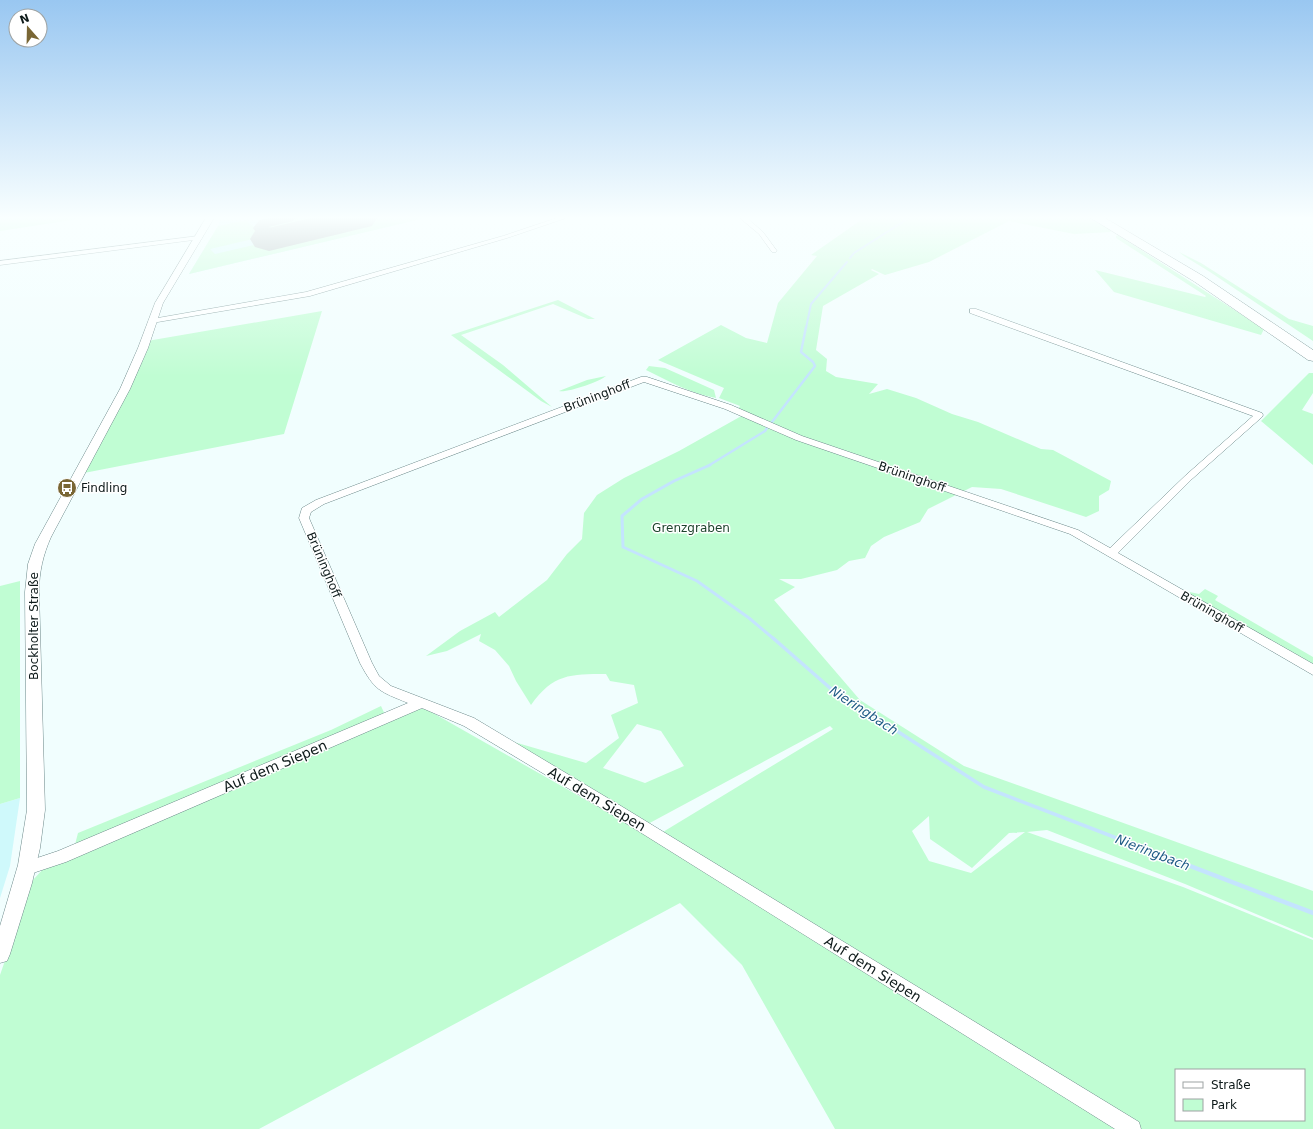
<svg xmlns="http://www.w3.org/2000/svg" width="1313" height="1129" viewBox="0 0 1313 1129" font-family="'DejaVu Sans',sans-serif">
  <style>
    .built { fill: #cff9fb }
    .green { fill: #c0fdd3; fill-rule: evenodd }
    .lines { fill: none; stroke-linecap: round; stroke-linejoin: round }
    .stream-far4 { stroke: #c4e4fe; stroke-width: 2 }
    .stream-far3 { stroke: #c4e4fe; stroke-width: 2.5 }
    .stream-far2 { stroke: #c4e4fe; stroke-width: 3 }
    .stream-far1 { stroke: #c4e4fe; stroke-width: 3.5 }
    .stream { stroke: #c4e4fe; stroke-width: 4.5 }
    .taxiway { fill: #9ca8a8; fill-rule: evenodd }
    .runway { fill: #9ca8a8; fill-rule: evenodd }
    .minor-casing { stroke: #6c898a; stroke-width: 1 }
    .tertiary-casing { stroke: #6c898a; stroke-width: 1 }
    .motorway-casing { stroke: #6c898a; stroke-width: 1 }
    .minor { fill: #fff; fill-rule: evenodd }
    .tertiary { fill: #fff; fill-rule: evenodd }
    .motorway { fill: #fff; fill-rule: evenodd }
    .labels { text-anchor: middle; stroke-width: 3; stroke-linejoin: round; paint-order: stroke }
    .street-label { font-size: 12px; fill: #0d1919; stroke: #fff }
    .poi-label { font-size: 12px; fill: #0d1919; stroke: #fff; text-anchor: start }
    .park-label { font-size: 12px; fill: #1d442c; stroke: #fff }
    .water-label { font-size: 13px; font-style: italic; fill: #1e5b85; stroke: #fff }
    .near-street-label { font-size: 14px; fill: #0d1919; stroke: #fff }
  </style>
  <rect width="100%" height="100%" fill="#f1fefe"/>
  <path class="built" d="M221 218H425L189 274 218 226Z
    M20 798 10 866 0 898V804Z"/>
  <path class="green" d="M0 218H85L0 231Z
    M293 218H340L279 233 270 232 264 228 268 224Z
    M372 218H425L189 274 218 226 246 220 265 236 210 249 215 254Z
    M864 218H1089L1111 230 1110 231 1111 232 1074 234 1009 221 929 262 885 275 872 269 871 270 879 274 823 306 816 350 827 359 826 371 836 377 878 384 869 394 887 389 916 398 952 414 978 422 1041 449 1053 450 1111 481 1109 490 1099 496V511L1086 517 1001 489 972 487 928 509 920 522 884 537 871 546 865 558 849 561 837 570 801 579H779L795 587 774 600 860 700 964 766 1313 891V938L1185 884 1047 830 1027 832 1183 887 1313 940V1129H835L742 965 680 903 259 1129H0V975L33 880 44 868 72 856 78 833 331 730 381 706 388 721 418 709H426L653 838 833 729 830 726 646 825 514 742 586 763 619 738 611 715 638 703 634 685 610 681 606 674C570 674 553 674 531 705L516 681 509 666 495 650 479 641 481 634 447 651 426 656 460 631 495 612 499 617 547 580 567 554 582 539 584 513 597 495 624 478 679 451 745 414 737 411 740 406 719 398 724 388 658 360 721 325 746 338 767 343 778 303 817 256 811 255ZM637 724 661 731 684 766 645 783 603 768ZM929 816 930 839 972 868 1009 833 1025 832 971 873 929 861 912 831ZM1176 1070H1304V1120H1176Z
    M1118 235 1264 329 1261 335 1114 292 1095 270 1205 297 1206 296 1116 238V236Z
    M1179 252 1201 263 1289 319 1313 326V341L1210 272 1184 256Z
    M558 300 595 319H588L553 304 461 335 503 365 552 407 541 401 451 335Z
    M322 311 284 434 84 473 147 341Z
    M649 366 665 368 714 390 716 398C691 394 669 381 646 370Z
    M1309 373H1313V393L1302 410 1313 414V465L1261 421Z
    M606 376C599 382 567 393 559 391L587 380Z
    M20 581V798L0 804V586Z
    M1205 589 1218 596 1215 600 1313 657V664L1180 590 1199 594Z"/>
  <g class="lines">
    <path class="stream-far4" d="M850 258 854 253 909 218
      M806 328 811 304 847 262"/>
    <path class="stream-far3" d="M772 422 815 366 813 362 801 352 806 327
      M708 466 765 431 767 428"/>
    <path class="stream-far2" d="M710 465 674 481 642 499 622 516 623 547 697 581 749 618 774 639"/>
    <path class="stream-far1" d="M773 638 830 688 984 787 1166 857"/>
    <path class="stream" d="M1164 856 1313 913"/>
    <path class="taxiway" d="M268 218H295L293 221 269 227C276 232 286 229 294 231L296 234 294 237C280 241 262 242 253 228L260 220Z
      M337 218H354C349 225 342 228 334 226L332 223Z"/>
    <path class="runway" d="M311 218H377L372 226 269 251 255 247 250 239 255 231Z"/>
    <g class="minor-casing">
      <path id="minor" d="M557 218H566L507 238 310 296 152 323 148 321 152 319 306 292 503 236Z
        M740 218H747L763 232 777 251 776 252H772L759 234Z
        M199 236 202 238 201 239 0 265V261Z
        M970 309H976L1262 413 1263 415 1262 417 1192 479 1118 553 1313 664V675L1070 534 796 440 725 409 644 382 324 504 311 512 309 518 372 663 379 676 391 686 474 718 621 806 1139 1122 1141 1129H1115L611 814 464 726 422 708 66 862 27 875 22 873 19 868 22 863 58 851 408 703C379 691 375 691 360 663L299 518 302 508 316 500 641 377H647L731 405 802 436 1078 530 1110 548 1186 475 1253 416 970 313Z"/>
    </g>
    <g class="tertiary-casing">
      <path id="tertiary" d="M206 218H214L163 303 148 348 130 389 51 537C43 555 39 572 39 592L45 810 40 848 32 883 10 954 7 961 0 963V926L18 865 27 810 25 592 28 564 35 544 120 389 138 348 155 303Z"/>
    </g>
    <g class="motorway-casing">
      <path id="motorway" d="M1091 218H1105L1203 276 1313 350V361L1308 360 1195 282Z"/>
    </g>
    <use href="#minor" class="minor"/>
    <use href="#tertiary" class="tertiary"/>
    <use href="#motorway" class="motorway"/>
  </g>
  <linearGradient id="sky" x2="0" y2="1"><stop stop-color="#99c7f1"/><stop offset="0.58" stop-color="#f9ffff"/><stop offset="1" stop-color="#f9ffff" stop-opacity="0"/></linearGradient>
  <rect width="1313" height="376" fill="url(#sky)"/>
  <defs>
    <g id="bus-disc" transform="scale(1)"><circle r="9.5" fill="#796634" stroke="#fff"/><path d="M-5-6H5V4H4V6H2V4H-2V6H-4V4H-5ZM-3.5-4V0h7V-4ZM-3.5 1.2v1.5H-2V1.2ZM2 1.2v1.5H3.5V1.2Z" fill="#fff"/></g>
  </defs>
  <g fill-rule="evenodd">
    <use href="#bus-disc" x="67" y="488"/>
  </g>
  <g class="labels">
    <g class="street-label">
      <text transform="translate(597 396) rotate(-21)" y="4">Brüninghoff</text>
      <text transform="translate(912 477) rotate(19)" y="4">Brüninghoff</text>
      <text transform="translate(324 565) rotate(67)" y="4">Brüninghoff</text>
      <text transform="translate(1212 612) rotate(30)" y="4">Brüninghoff</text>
      <text transform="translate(34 626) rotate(-90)" y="4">Bockholter Straße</text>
    </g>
    <g class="poi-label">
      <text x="81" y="492">Findling</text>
    </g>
    <g class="park-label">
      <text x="691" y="532">Grenzgraben</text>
    </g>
    <g class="water-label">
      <text transform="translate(864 710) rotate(33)" y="5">Nieringbach</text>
      <text transform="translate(1153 852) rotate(21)" y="5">Nieringbach</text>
    </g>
    <g class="near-street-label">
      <text transform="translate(275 766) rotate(-23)" y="5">Auf dem Siepen</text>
      <text transform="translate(597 799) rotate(31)" y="5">Auf dem Siepen</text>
      <text transform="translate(873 969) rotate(32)" y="5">Auf dem Siepen</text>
    </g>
  </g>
  <rect x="1175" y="1069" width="130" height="52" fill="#ffffff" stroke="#9ea3a3"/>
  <rect x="1183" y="1082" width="20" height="6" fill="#ffffff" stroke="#9ea3a3"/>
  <text x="1211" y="1089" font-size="12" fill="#0d1919">Straße</text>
  <rect x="1183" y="1099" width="20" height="12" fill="#c0fdd3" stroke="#9ea3a3"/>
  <text x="1211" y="1109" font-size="12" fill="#0d1919">Park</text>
  <g transform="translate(28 28) rotate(340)"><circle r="19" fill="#ffffff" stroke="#9ea3a3"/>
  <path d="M0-3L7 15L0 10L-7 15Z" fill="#796634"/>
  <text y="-6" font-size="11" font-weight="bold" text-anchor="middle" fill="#0d1919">N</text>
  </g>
</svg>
